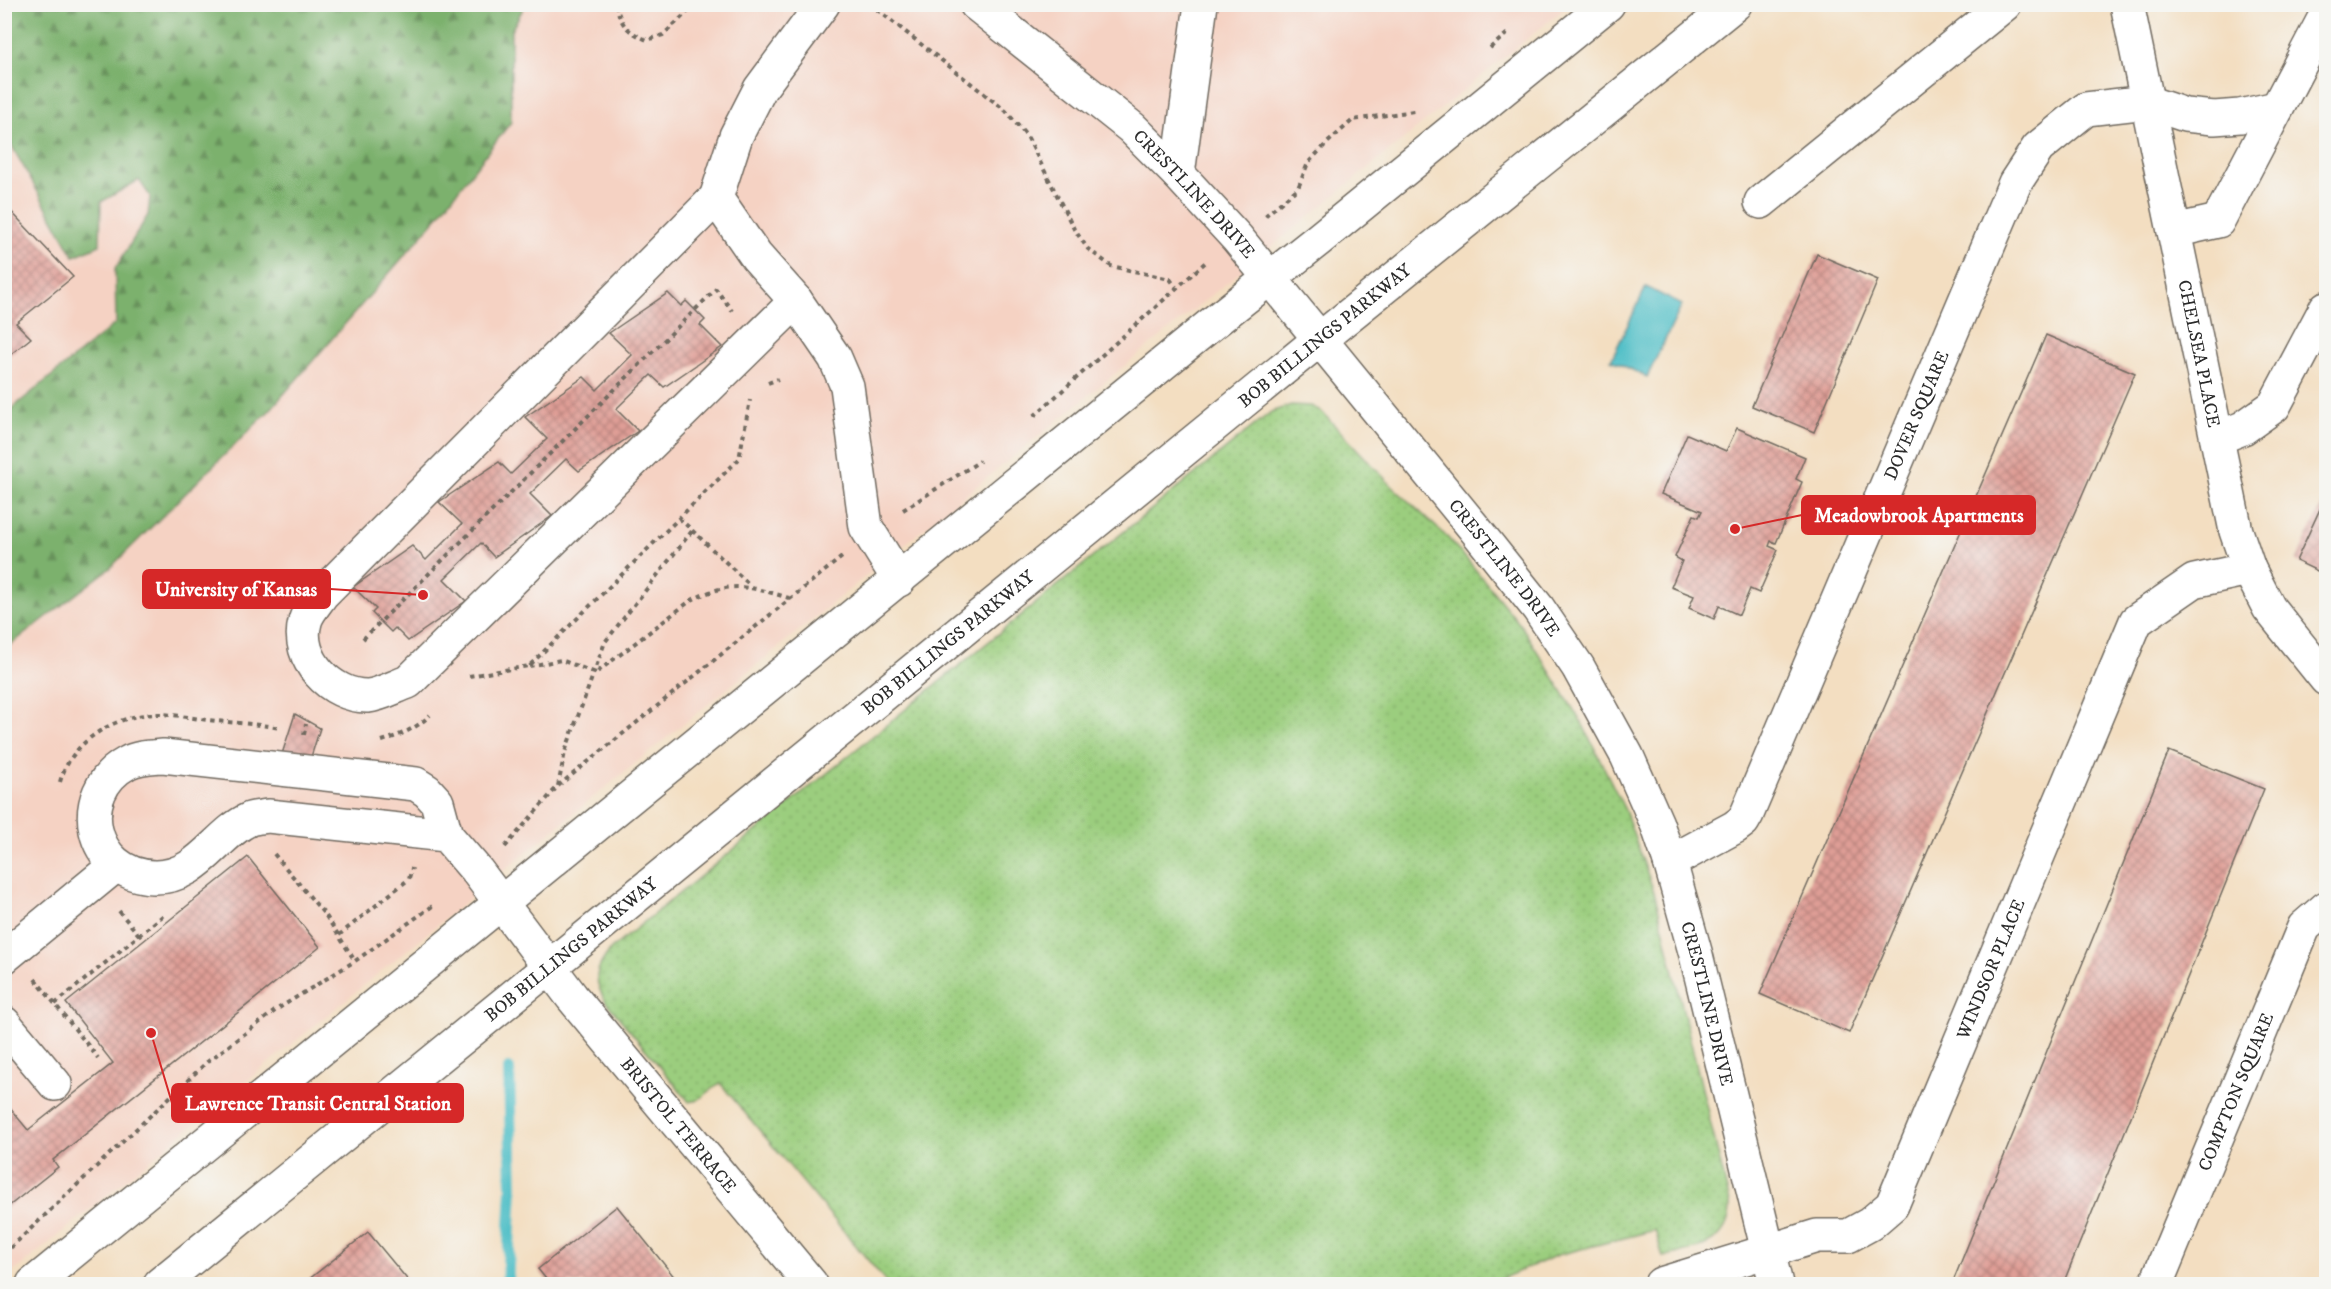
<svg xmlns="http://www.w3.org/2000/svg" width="2331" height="1289" viewBox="0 0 2331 1289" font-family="'IM FELL DW Pica',serif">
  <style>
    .built { fill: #f5d2c3 }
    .grass { fill: url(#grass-dots); stroke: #637c54; stroke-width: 1.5 }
    .forest { fill: url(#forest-firs); stroke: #546e4c; stroke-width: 1.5 }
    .water { fill: #51bfc7; stroke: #3e7579; stroke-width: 1.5 }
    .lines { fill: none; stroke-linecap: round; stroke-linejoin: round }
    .stream { stroke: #51bfc7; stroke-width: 12 }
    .building { fill: url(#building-cross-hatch) }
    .minor-casing { stroke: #716a60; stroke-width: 36 }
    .major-casing { stroke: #716a60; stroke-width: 36 }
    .path { stroke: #716a60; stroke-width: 4; stroke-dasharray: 4.5 4.5; stroke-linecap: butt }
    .minor { stroke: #fff; stroke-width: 33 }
    .major { stroke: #fff; stroke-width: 33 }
    .labels { text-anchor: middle; stroke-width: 5; stroke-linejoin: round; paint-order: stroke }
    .street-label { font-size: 18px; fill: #2b2b2b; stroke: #f6f6f2 }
    .leader { fill: none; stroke: #d62828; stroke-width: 2 }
    .callout-dot { fill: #d62828; stroke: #f6f6f2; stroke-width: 2 }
    .callout { fill: #d62828; stroke: #d62828; stroke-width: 2 }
    .callout-label { font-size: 20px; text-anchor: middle; font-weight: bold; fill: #fff }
  </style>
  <defs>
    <pattern id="grass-dots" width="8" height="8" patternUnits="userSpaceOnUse" patternTransform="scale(1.5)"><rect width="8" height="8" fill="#9bce7e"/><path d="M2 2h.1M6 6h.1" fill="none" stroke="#86b16d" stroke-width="1.8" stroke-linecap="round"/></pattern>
    <pattern id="forest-firs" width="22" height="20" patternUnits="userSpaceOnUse" patternTransform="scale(1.5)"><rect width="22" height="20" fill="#7cb16d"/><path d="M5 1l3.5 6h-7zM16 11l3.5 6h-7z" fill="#66905a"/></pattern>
    <pattern id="building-cross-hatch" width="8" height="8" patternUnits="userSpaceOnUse" patternTransform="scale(1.5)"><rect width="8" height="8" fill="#df9e96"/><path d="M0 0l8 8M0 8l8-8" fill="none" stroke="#b5817b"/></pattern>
  </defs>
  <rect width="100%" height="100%" fill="#f6f6f2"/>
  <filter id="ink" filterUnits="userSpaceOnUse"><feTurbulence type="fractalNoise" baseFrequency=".0167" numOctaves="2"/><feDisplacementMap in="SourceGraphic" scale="12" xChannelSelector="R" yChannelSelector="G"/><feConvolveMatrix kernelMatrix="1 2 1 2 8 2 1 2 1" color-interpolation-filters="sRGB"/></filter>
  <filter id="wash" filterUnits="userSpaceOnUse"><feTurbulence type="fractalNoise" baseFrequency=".008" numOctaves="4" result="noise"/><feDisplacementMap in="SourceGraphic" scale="24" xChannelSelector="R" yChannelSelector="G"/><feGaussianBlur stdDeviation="1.35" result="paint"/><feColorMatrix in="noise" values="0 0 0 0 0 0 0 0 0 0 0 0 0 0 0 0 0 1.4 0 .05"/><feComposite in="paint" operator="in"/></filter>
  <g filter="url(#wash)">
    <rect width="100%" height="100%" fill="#f3dec1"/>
    <path class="built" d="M5 5H1569L595 796 5 1279Z"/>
    <path class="grass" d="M1291 405 1311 406 1321 411 1391 485 1447 537 1470 563 1522 627 1582 723 1625 810 1655 895 1730 1203C1731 1246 1696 1248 1663 1257L1655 1230 1558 1255 1489 1284H888L720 1083 698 1100 689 1102 686 1098 606 1002C592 979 595 969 611 949L1271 412Z"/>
    <path class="forest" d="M13 5H525L511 31V122L432 224 270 410 109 569 5 649V414L116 323 115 269 148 215 150 196 139 180 101 202 100 245 74 256 5 134V46Z"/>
    <path class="water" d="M1646 287 1682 305 1647 377 1611 360Z"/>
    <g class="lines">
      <path class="stream" d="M507 1284 512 1189 509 1069"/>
    </g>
    <g id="blocks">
      <path class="building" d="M5 205 73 277 16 323 31 338 5 359Z
        M1817 254 1878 280 1814 432 1752 406Z
        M668 293 681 306 686 301 705 320 700 325 722 347 664 387 651 375 616 409 638 431 579 471 566 459 530 494 552 516 494 557 481 543 444 579 466 601 408 641 395 628 391 632 372 613 376 609 353 587 412 546 426 560 462 524 439 502 499 462 511 474 547 439 525 417 584 377 597 390 632 355 609 333Z
        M2046 335 2135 373 1849 1033 1760 994Z
        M1737 428 1805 457 1796 479 1802 482 1776 543 1771 541 1769 546 1778 550 1759 593 1750 589 1739 615 1719 606 1714 619 1689 608 1694 596 1671 587 1682 561 1675 557 1694 515 1699 517 1702 511 1661 494 1687 434 1726 451Z
        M2326 496V575L2296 561Z
        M295 714 320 728 311 757 282 754Z
        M2169 751 2264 789 2063 1284H1952Z
        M248 857 320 947 53 1160 58 1167 4 1210V1101L28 1130 113 1063 66 1003Z
        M617 1206 680 1284H550L538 1269Z
        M368 1232 411 1284H303Z"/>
    </g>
  </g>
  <g filter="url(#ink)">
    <use href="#blocks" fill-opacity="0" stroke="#716a60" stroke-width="1.5"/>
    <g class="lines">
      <g class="minor-casing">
        <g id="minor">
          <path d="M823 4 760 89 736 136 716 198 756 256 796 301 835 358 847 386 866 527 899 580"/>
          <path id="s1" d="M976 4 1132 128 1178 174 1237 238 1475 529 1538 608 1578 667 1627 756 1657 824 1670 862 1696 955 1776 1284"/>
          <path id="s2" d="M2127 4 2236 531 2249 569 2269 608 2326 679"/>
          <path d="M1178 174 1201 4"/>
          <path d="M716 198 322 594C317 602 307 612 305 622 295 658 331 697 368 696 380 695 396 686 408 682L796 301"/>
          <path d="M1761 202 2005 4"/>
          <path d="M2174 231 2218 221 2326 15"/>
          <path d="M2217 438 2243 428 2274 406 2326 308"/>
          <path id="s3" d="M446 835 268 816C263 817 256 817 250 819 216 834 199 878 154 877 89 875 73 792 127 763 138 757 151 757 163 756L416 784 427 791 437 802 446 835 477 871 572 997 811 1284"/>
          <path id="s4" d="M1670 862 1735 827 1743 821 1747 814 2015 183 2038 148 2086 109 2147 102 2185 115 2214 118 2240 116 2277 108"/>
          <path d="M4 957 116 865"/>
          <path d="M4 1023 55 1084"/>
          <path id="s5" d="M1661 1284 1817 1236H1848L1870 1224 1892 1205 2136 621 2194 581 2249 569"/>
          <path id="s6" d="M2156 1284 2304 927 2326 908"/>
        </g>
      </g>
      <g class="major-casing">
        <g id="major">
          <path d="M33 1284 1209 326 1318 240 1608 4"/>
          <path id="s7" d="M160 1284 1320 339 1735 4"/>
        </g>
      </g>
      <path class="path" d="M616 4C621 26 627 31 647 40L663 35 696 4
        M870 4 1006 111 1028 138 1074 229 1088 249 1111 266 1170 279 1176 287
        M1490 48 1510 31
        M1265 216 1298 188 1308 163 1327 143 1353 120 1414 111
        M768 383 778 379
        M1034 416 1207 261
        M903 510 980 461
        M679 518 751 586
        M363 639 716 289 732 311
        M529 666 561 660 596 673 690 601C729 580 749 586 789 598
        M469 676 529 666 739 459 750 400
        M304 735 306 724
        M382 741C400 735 416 729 430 715
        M60 782C71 741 115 715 156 714 175 714 196 719 216 721 237 723 259 724 280 728
        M558 786 565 752 605 642 692 531
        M505 847 558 786 842 557
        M274 854 326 916 355 961
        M119 911 139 935
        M339 935 409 879 412 868
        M35 979 98 1058
        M55 1004 165 914
        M4 1254 207 1062 279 1008 355 961 434 905"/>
      <use href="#minor" class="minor"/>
      <use href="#major" class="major"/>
    </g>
  </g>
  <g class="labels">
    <g class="street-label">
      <text dy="6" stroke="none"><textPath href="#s1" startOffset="290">CRESTLINE DRIVE</textPath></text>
      <text dy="6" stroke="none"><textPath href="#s7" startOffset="1502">BOB BILLINGS PARKWAY</textPath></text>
      <text dy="6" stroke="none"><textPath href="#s2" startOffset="357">CHELSEA PLACE</textPath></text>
      <text dy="6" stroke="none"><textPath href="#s4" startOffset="525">DOVER SQUARE</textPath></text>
      <text dy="6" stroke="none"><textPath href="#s1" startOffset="776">CRESTLINE DRIVE</textPath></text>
      <text dy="6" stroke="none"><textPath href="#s7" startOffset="1016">BOB BILLINGS PARKWAY</textPath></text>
      <text dy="6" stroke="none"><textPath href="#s7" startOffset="530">BOB BILLINGS PARKWAY</textPath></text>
      <text dy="6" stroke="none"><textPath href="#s5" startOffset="504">WINDSOR PLACE</textPath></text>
      <text dy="6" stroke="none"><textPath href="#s1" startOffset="1262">CRESTLINE DRIVE</textPath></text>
      <text dy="6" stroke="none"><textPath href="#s6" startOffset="208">COMPTON SQUARE</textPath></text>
      <text dy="6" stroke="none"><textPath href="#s3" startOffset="1198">BRISTOL TERRACE</textPath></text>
    </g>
  </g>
  <path class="leader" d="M1735 529L1802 515M423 595L330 589M151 1033L172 1103"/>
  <g class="callout-dot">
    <circle cx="1735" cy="529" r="6"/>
    <circle cx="423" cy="595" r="6"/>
    <circle cx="151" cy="1033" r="6"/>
  </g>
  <g class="callout">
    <rect x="1802" y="496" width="233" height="38" rx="6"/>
    <rect x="143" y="570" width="187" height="38" rx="6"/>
    <rect x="172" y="1084" width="291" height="38" rx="6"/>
  </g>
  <g class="callout-label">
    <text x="1919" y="522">Meadowbrook Apartments</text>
    <text x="236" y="596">University of Kansas</text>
    <text x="318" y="1110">Lawrence Transit Central Station</text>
  </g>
  <rect width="2331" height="1289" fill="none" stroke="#f6f6f2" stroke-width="24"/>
</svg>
